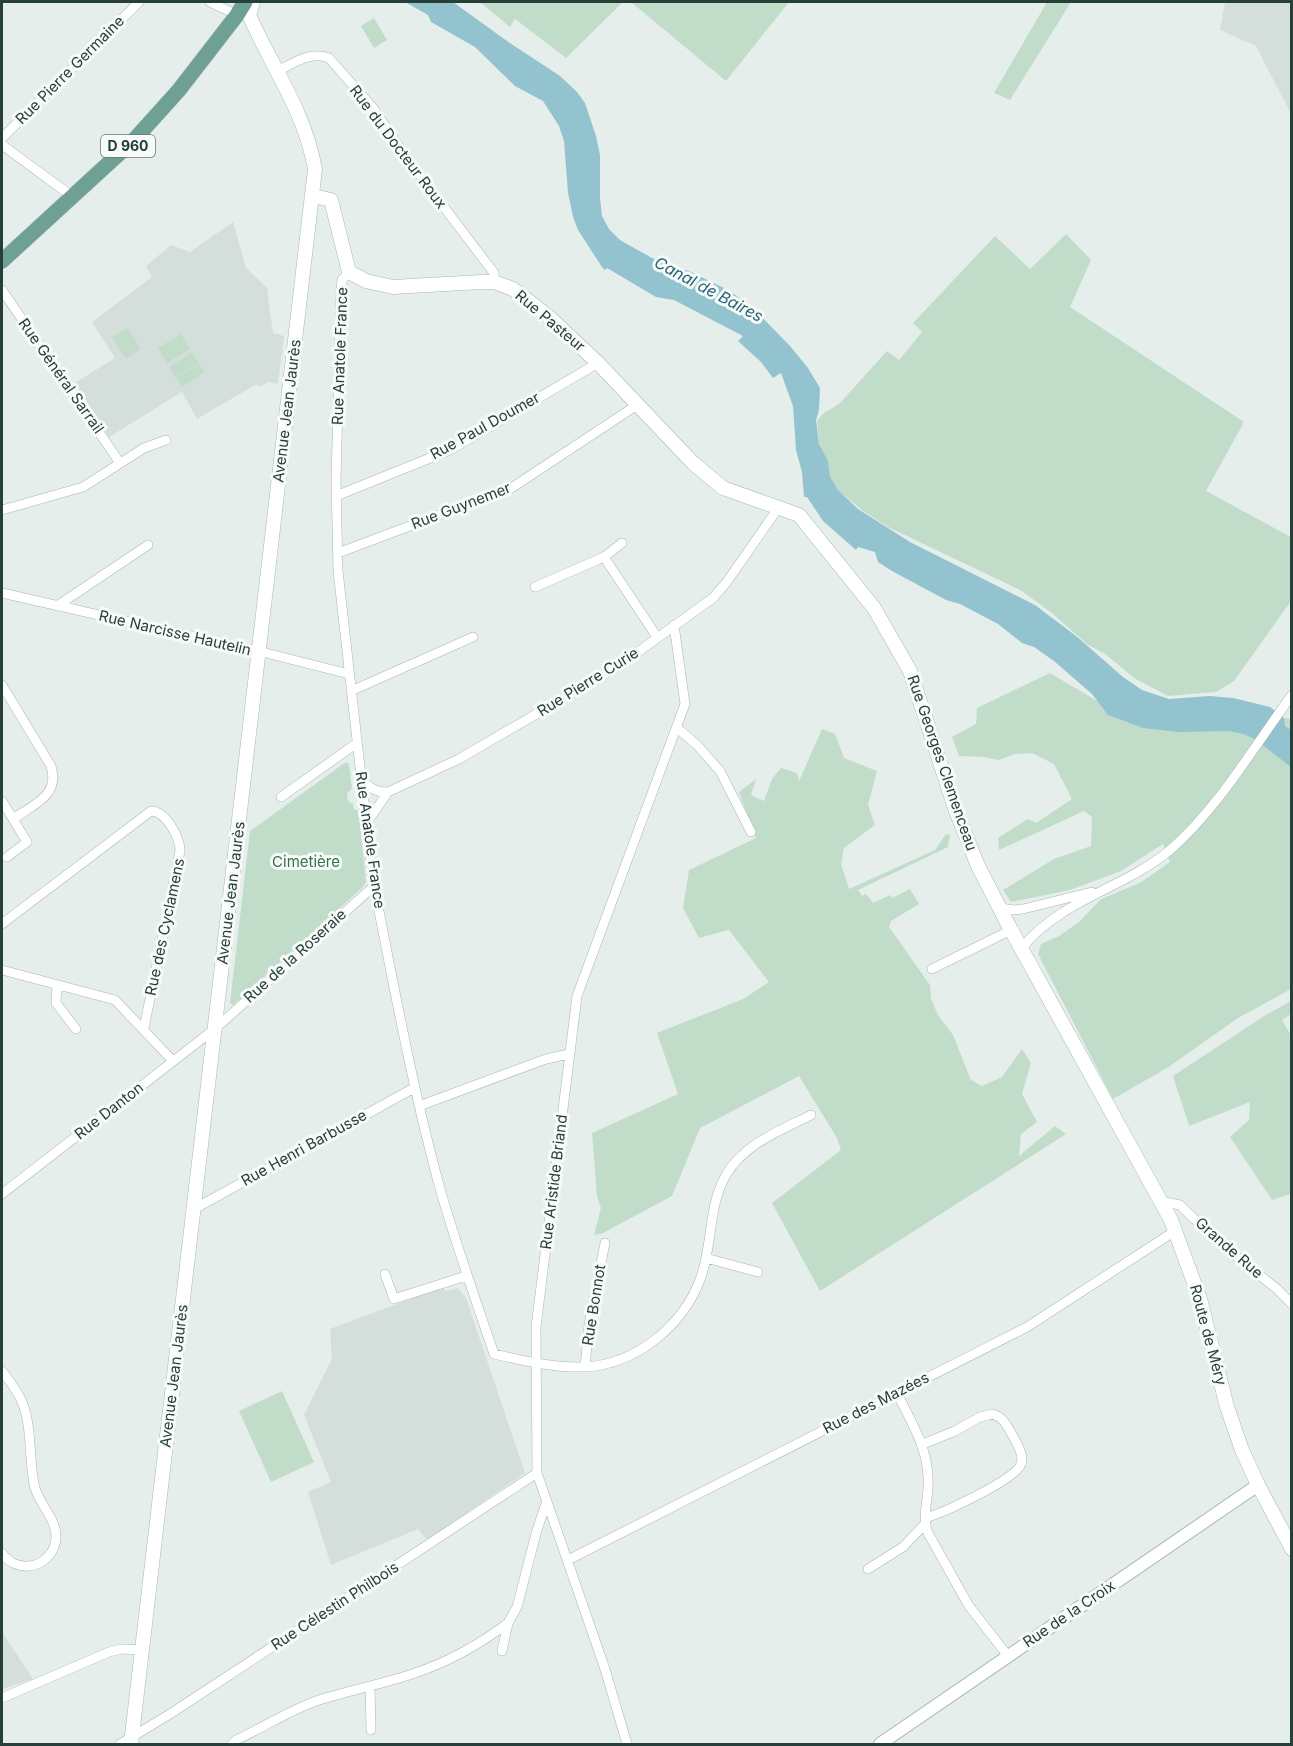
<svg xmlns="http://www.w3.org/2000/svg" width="1293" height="1746" viewBox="0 0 1293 1746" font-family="Inter,sans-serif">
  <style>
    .built { fill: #d4deda }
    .green { fill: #c1ddca }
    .water { fill: #93c3ce }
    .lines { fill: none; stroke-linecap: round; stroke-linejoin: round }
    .minor-casing { stroke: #a9b6b2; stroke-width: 10 }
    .tertiary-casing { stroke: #a9b6b2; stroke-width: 14 }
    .secondary-casing { stroke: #a5b9b3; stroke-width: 15 }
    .primary-casing { stroke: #c2c9c8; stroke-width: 16 }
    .minor { stroke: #fff; stroke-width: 9 }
    .tertiary { stroke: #fff; stroke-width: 12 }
    .secondary { stroke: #fff; stroke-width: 14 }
    .primary { stroke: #6ea095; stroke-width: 15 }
    .labels { text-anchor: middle; stroke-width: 6; stroke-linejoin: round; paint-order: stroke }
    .shield { fill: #f7faf9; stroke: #657773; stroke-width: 1.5 }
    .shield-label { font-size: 14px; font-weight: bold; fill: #263f39 }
    .street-label { font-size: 15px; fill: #263f39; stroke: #f7faf9 }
    .park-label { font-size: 15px; fill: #33734e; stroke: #f7faf9 }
    .water-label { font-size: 16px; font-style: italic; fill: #246677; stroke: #f7faf9 }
  </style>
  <rect width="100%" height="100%" fill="#e6eeeb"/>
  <path class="built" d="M1225 2H1291V114L1256 46 1220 30Z
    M233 222 246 268 267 288 273 333 284 336 278 384 268 382 259 387 257 384 197 419 182 392 109 437 75 383 115 358 92 322 152 277 146 266 171 245 190 252Z
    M443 1287 445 1291 458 1288 466 1298 525 1473 427 1540 418 1529 331 1565 308 1492 331 1482 304 1415 332 1359 330 1329Z
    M2 1632 33 1679 2 1689Z"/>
  <path class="green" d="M480 2H623L566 58 515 19 510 27Z
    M631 2H789L726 81Z
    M1047 2H1071L1010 100 994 93Z
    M374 18 387 40 374 48 361 26Z
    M1066 234 1091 260 1070 307 1244 422 1206 491 1291 537V601L1234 681 1216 692 1168 696 1134 678 1104 653 1088 645 1053 614 1022 591 888 527 863 511 838 490 827 474 819 442 817 421 824 413 839 404 887 351 899 360 922 332 913 323 995 236 1030 269Z
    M127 328 141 349 126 359 112 338Z
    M181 334 190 349 167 363 158 348Z
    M192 352 199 363 176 377 169 367Z
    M199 364 205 372 182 387 176 378Z
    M1050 673 1134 723 1288 718 1291 720V989L1238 1018 1167 1068 1113 1099 1038 954 1041 944 1059 936 1079 922 1101 899 1140 883 1170 862 1163 844 1121 871 1070 890 1011 902 1003 890 1054 859 1091 846 1092 817 1084 811 999 850 998 838 1028 819 1036 823 1072 799 1054 764 1032 753 1015 754 999 760 983 757 959 756 952 737 976 724 977 708Z
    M822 729 835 734 844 758 877 771 868 805 875 825 844 848 841 864 849 889 935 850 946 834 950 835 948 847 858 890 862 896 866 894 873 903 890 895 892 898 910 889 919 904 891 921 889 927 930 985 931 999 938 1015 953 1035 971 1080 982 1086 1002 1077 1022 1049 1031 1063 1022 1094 1037 1122 1021 1134 1019 1156 1055 1126 1066 1134 820 1291 772 1203 841 1150 837 1138 799 1076 700 1128 672 1196 603 1233 594 1235 601 1208 597 1196 592 1133 678 1094 657 1033 743 999 769 982 729 930 699 938 683 908 689 870 756 838 739 792 756 779 751 795 764 801 772 779 781 768 797 773 799 781Z
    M346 762 349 764 352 789 347 793 348 801 353 804 354 809 359 811 366 882 363 887 233 1005 230 1003 250 831Z
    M1291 1001V1014L1282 1020 1291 1035V1194L1272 1200 1230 1137 1249 1120 1250 1102 1189 1126 1173 1076 1264 1016Z
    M282 1391 314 1462 271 1482 239 1411Z"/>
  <path class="water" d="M405 2H453L507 41 560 76 577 92 585 103 596 136 600 155V198L602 216 609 229 620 240 652 258 691 272 730 291 755 310 790 346 808 368 820 388 819 410 816 420 819 444 828 461 830 477 838 490 858 509 910 542 1035 605 1076 636 1123 677 1142 690 1169 699 1210 696 1233 698 1270 707 1284 718 1285 726 1291 730V767L1255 739 1243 734 1229 731 1179 732 1143 728 1108 715 1092 694 1054 661 1034 647 1022 643 998 624 960 604 946 600 892 571 878 562 875 552 858 547 856 550 823 521 807 497H804L802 472 796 450 793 406 781 373 773 378 761 362 738 341 743 336 674 300 656 297 607 268 605 270 602 267 578 230 573 217 568 193 564 141 559 126 543 101 515 86 475 47 431 22 428 15Z"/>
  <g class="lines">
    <g class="minor-casing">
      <path id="minor" d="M210 2 237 15
        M278 71C295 62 311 51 329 58L373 108 408 160 491 269 494 273V282
        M2 138 139 2
        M2 145 73 197
        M349 272 342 280 341 289 336 480 338 571 370 856 374 886C394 986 412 1086 439 1185 455 1242 475 1298 494 1354 524 1361 554 1368 585 1367 637 1364 684 1325 701 1277 713 1243 708 1206 726 1175 744 1144 781 1130 811 1115
        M2 290 120 463
        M336 496 450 450 598 363
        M2 510 83 487 144 448 166 440
        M338 553 513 487 637 405
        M604 557 622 543
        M535 587 604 557 657 637
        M2 593 266 653 349 674
        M57 606 148 545
        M2 685 51 766C60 796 34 804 13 819
        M351 691 473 637
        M677 728 697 745 720 771 751 832
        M361 780C369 788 378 793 388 792L459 759 617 667 713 598 726 583 779 507
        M281 797 357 743
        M2 801 27 842 7 857
        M366 824 388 792
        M1001 908 1013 910 1023 909 1092 892
        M2 924 151 811C166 811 180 838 180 851L144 1028
        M1022 948C1060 900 1125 888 1170 850 1217 810 1255 745 1292 695
        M932 969 1011 930
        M2 970 115 1000 173 1061
        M57 985 56 1003 76 1029
        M419 1106 546 1059 569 1054
        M2 1194 216 1028 374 886
        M1162 1204 1165 1202 1180 1205 1217 1241 1277 1289 1292 1304
        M194 1209 414 1088
        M706 1258 758 1272
        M385 1274 394 1299 466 1276
        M585 1367 589 1325 605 1243
        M2 1371C9 1380 17 1390 22 1402 33 1428 28 1460 35 1488 40 1505 57 1520 56 1538 55 1553 43 1565 29 1566 18 1567 8 1562 2 1553
        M897 1393C910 1420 927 1446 928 1477 930 1495 921 1516 928 1533L969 1606 1008 1656
        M923 1444 955 1431 980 1417 993 1414C1005 1418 1008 1428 1014 1438 1018 1446 1024 1455 1021 1464 1015 1480 943 1513 925 1518
        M568 1560 1027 1327 1175 1231
        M868 1569 903 1547 924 1525
        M502 1651 508 1623 517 1607 537 1530 547 1501
        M370 1686 371 1730
        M2 1698 109 1652 122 1649 142 1650
        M120 1744 170 1714 537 1473
        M232 1744 236 1740C264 1727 290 1710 319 1700 350 1690 384 1684 415 1673 448 1662 480 1644 508 1623
        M627 1744 605 1669 537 1473 536 1327 577 996 685 704 674 625"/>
    </g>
    <g class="tertiary-casing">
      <path id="tertiary" d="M880 1744 1258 1485"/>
    </g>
    <g class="secondary-casing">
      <path id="secondary" d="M313 196 331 200 349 272 366 281 393 287 481 282H494L513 289 549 317 598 363 693 463 723 488 799 515 874 608 910 671 956 811 978 866 1011 930 1171 1220 1200 1299 1227 1407 1242 1450 1258 1485 1292 1549
        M131 1744 315 169C305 112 272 67 249 15L253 2"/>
    </g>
    <g class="primary-casing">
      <path id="primary" d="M2 261 134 140 179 90 237 15 245 2"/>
    </g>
    <use href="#minor" class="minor"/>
    <use href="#tertiary" class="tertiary"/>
    <use href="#secondary" class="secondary"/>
    <use href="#primary" class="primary"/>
  </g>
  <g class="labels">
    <rect class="shield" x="101" y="135" width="54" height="22" rx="4.5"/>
    <g class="shield-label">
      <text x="128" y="151">D 960</text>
    </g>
    <g class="street-label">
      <text transform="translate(70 70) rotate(-45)" y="5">Rue Pierre Germaine</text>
      <text transform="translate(398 147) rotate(53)" y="5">Rue du Docteur Roux</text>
      <text transform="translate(550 321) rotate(40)" y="5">Rue Pasteur</text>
      <text transform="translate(340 356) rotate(-88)" y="5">Rue Anatole France</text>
      <text transform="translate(61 376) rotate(55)" y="5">Rue Général Sarrail</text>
      <text transform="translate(287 411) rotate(-83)" y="5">Avenue Jean Jaurès</text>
      <text transform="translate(485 426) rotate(-29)" y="5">Rue Paul Doumer</text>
      <text transform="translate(461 506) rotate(-21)" y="5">Rue Guynemer</text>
      <text transform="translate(175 633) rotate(13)" y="5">Rue Narcisse Hautelin</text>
      <text transform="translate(588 682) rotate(-32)" y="5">Rue Pierre Curie</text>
      <text transform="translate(942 763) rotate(71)" y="5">Rue Georges Clemenceau</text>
      <text transform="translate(370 840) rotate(82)" y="5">Rue Anatole France</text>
      <text transform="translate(231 893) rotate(-83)" y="5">Avenue Jean Jaurès</text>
      <text transform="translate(165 927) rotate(-78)" y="5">Rue des Cyclamens</text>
      <text transform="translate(295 956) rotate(-42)" y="5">Rue de la Roseraie</text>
      <text transform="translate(109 1111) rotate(-38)" y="5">Rue Danton</text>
      <text transform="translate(304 1148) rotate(-29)" y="5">Rue Henri Barbusse</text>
      <text transform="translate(554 1182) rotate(-83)" y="5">Rue Aristide Briand</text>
      <text transform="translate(1229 1248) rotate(41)" y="5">Grande Rue</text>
      <text transform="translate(594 1305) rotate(-81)" y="5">Rue Bonnot</text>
      <text transform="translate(1208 1335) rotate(75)" y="5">Route de Méry</text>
      <text transform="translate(174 1376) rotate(-83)" y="5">Avenue Jean Jaurès</text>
      <text transform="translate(876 1403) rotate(-27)" y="5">Rue des Mazées</text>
      <text transform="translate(335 1606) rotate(-33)" y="5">Rue Célestin Philbois</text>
      <text transform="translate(1069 1614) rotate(-34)" y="5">Rue de la Croix</text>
    </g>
    <g class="park-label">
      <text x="306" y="867">Cimetière</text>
    </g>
    <g class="water-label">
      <text transform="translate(709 289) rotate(28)" y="6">Canal de Baires</text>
    </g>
  </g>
  <rect width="1293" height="1746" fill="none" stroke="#263f39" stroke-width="6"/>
</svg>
